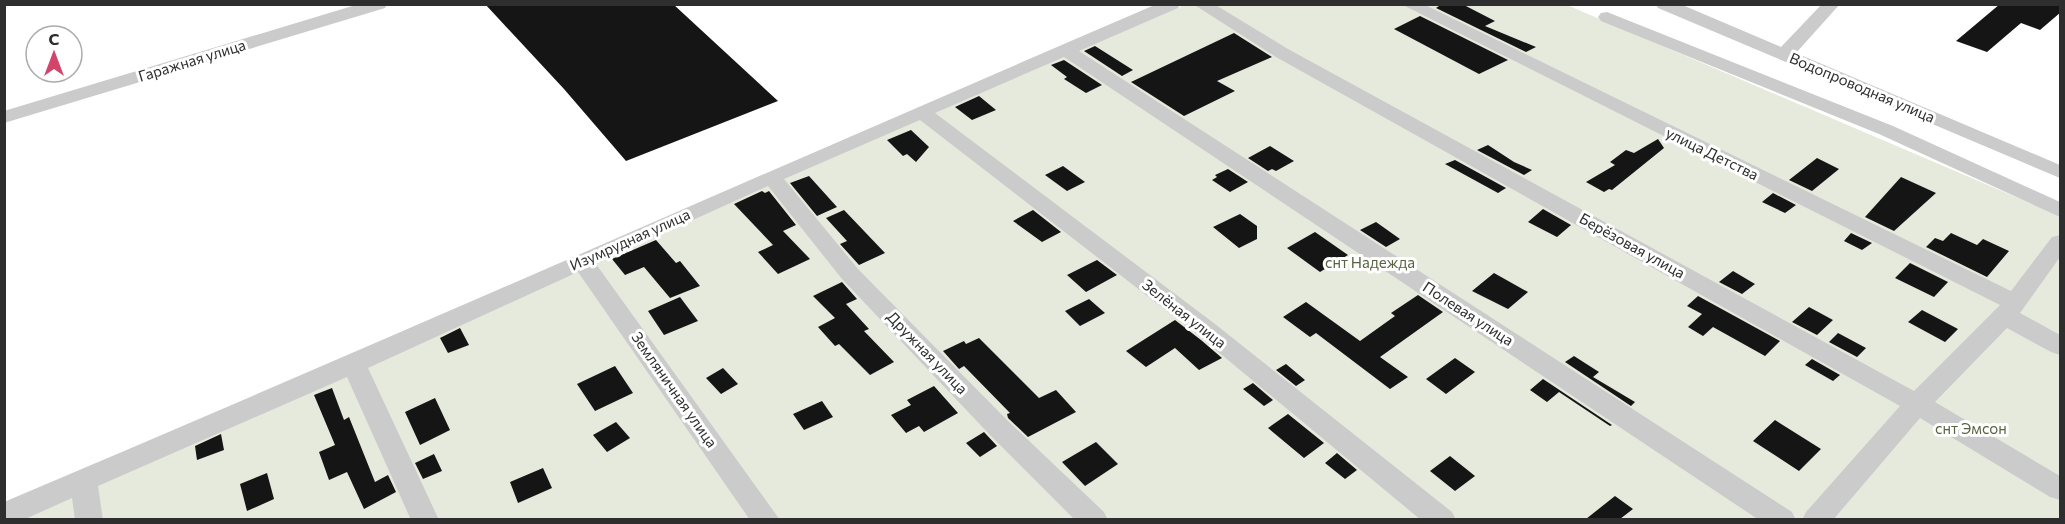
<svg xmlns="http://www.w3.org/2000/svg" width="2065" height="524" viewBox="0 0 2065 524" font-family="Commissioner,sans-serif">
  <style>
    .green { fill: #e6eadd }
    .building { fill: #151515 }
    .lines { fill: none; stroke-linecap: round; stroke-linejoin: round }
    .minor { fill: #cbcbcb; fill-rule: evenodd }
    .labels { text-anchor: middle; stroke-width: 6; stroke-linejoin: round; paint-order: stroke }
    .street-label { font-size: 15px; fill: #2e2e2e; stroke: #fff }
    .park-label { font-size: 15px; fill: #586540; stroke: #fff }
  </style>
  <rect width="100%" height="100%" fill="#fff"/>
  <path class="green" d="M1184 5H1567L2060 216V519L5 520 722 204Z"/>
  <path class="building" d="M485 4H673L778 101 626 161 564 89Z
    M1442 4H1462L1495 21 1485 26 1536 47 1526 52 1436 8Z
    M2000 4H2061V12L2040 30 2021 23 1987 52 1956 41Z
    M1420 16 1508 60 1479 74 1394 29Z
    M1234 33 1272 57 1217 81 1235 91 1184 116 1131 82Z
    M1095 46 1133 70 1122 76 1084 51Z
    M1064 60 1102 85 1086 93 1064 79 1067 77 1051 65Z
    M979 96 996 110 972 120 955 107Z
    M911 130 929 147 916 162 907 154 903 156 887 140Z
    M1658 139 1664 148 1612 190 1609 189 1604 192 1586 182 1615 165 1610 162 1626 150 1634 153Z
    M1488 145 1514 162 1532 170 1524 175 1477 150Z
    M1270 146 1294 161 1276 171 1272 169 1268 171 1248 158Z
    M1817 158 1839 169 1812 191 1789 180Z
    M1455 160 1506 188 1498 193 1445 164Z
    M1063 166 1085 182 1067 191 1045 175Z
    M1228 169 1248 182 1230 192 1212 180 1217 177 1215 175Z
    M809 176 837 207 817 216 790 183Z
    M1901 177 1936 193 1894 231 1865 217Z
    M762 191 765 193 769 191 796 225 783 231 810 259 778 274 758 252 773 245 734 204Z
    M1773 193 1796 205 1785 213 1762 202Z
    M1543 209 1571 225 1557 237 1528 222Z
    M844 210 885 253 859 265 840 244 847 241 826 218Z
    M1033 210 1061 232 1042 242 1013 221Z
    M1240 214 1257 226V239L1239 248 1213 227Z
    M1376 222 1400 239 1386 247 1360 230Z
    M1315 232 1348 255 1320 272 1287 248Z
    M1851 233 1872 243 1862 250 1844 241Z
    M1951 233 1977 245 1983 239 2009 251 1987 277 1926 247 1935 238 1943 241Z
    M656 240 676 263 680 261 700 286 670 298 644 267 625 275 612 259Z
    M1097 260 1117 275 1086 292 1067 275Z
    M1910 263 1948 282 1934 297 1895 278Z
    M1733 271 1755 284 1742 294 1719 282Z
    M1494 273 1528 292 1508 309 1472 291Z
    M842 282 857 299 846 304 869 329 864 331 894 362 870 375 839 344 835 346 818 327 835 318 813 296Z
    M1418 295 1443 312 1380 357 1408 377 1390 389 1316 333 1310 337 1283 317 1306 302 1360 341 1395 316 1391 313Z
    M1698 296 1780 341 1765 356 1713 327 1703 336 1688 327 1702 314 1687 306Z
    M680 297 698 321 664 335 648 311Z
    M1089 299 1105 313 1080 326 1065 311Z
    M1809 307 1833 320 1817 335 1792 322Z
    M1922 310 1958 329 1945 342 1908 322Z
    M1175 320 1201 340 1222 358 1199 370 1175 348 1146 367 1126 351Z
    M460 328 469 345 448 353 440 338Z
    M1838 333 1866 348 1857 357 1829 342Z
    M979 338 1039 398 1056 390 1076 412 1028 437 1008 418 1007 414 1010 413 964 366 959 369 943 351 964 341 966 344Z
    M1574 356 1599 372 1593 377 1635 402 1631 406 1565 362Z
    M1455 358 1475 372 1446 394 1426 379Z
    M1812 359 1840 375 1833 381 1805 365Z
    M1286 364 1305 380 1296 386 1276 370Z
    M615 366 633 393 595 411 577 384Z
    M723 368 738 384 721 394 706 378Z
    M1543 379 1612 425 1610 426 1559 392 1547 402 1530 390Z
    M1253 383 1273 400 1264 406 1243 389Z
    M934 386 958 413 924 432 919 426 906 433 891 415 911 405 907 400Z
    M332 388 344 420 349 417 375 482 388 475 396 492 364 509 347 472 329 480 319 452 335 445 314 395Z
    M435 398 450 430 420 445 405 412Z
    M822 401 833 417 804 430 793 414Z
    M1288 414 1324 443 1304 458 1268 428Z
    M1775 420 1821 449 1799 471 1753 441Z
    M616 422 630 438 607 452 593 435Z
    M984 432 997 446 980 457 966 443Z
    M221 434 224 450 197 460 195 446Z
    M1096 442 1118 464 1085 486 1062 462Z
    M1337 453 1357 470 1345 479 1325 463Z
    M434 454 442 471 423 479 415 463Z
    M1450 456 1475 476 1455 491 1430 471Z
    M543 468 552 488 518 503 510 482Z
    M267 473 274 499 247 511 240 484Z
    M1615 496 1633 509 1620 519H1586Z"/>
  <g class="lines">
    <path class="minor" d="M359 4H387L385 8 4 123V111Z
      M1157 4H1180L1178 8 1079 51 1792 512 1796 520H1759L1064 57 935 113 1215 324 1452 512 1456 520H1421L1199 336 920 120 784 179 858 269 1008 421 1104 512 1108 520H1075L990 435 842 279 768 186 596 264 780 520H750L578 272 368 368 439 520H411L347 377 98 486 103 520H75L72 498 23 520H4V502C389 339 773 169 1157 4Z
      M1193 4H1214L1288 49 1914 391 2000 305 1401 4H1423L2011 291 2052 237 2060 235V257L2020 313 2060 335V355L2051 352 2007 328 1935 402 2060 476V500L2050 497 1920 418 1833 520H1802L1806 512 1900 406 1276 57Z
      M1656 4H1680L1781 47 1822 4H1840L1796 53 2060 165V178L1658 8Z
      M1607 12 1893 126 2060 202V217L1879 134 1601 21 1598 17 1601 13Z"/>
  </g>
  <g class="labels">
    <g class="street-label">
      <text transform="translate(192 61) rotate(-17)" y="5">Гаражная улица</text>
      <text transform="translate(1862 88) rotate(23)" y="5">Водопроводная улица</text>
      <text transform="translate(1712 154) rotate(26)" y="5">улица Детства</text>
      <text transform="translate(630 240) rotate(-24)" y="5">Изумрудная улица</text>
      <text transform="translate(1632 246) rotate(29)" y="5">Берёзовая улица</text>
      <text transform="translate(1184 314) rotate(38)" y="5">Зелёная улица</text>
      <text transform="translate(1468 314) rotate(33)" y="5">Полевая улица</text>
      <text transform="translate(927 353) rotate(46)" y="5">Дружная улица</text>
      <text transform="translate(674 390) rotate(55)" y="5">Земляничная улица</text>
    </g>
    <g class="park-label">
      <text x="1370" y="268">снт Надежда</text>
      <text x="1971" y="434">снт Эмсон</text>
    </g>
  </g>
  <rect width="2065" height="524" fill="none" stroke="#2e2e2e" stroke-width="12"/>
  <g transform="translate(54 54)"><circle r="28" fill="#ffffff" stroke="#ababab" stroke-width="1.5"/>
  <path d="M0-4.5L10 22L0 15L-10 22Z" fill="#d24469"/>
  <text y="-9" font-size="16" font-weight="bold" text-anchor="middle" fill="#2e2e2e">С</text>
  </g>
</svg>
